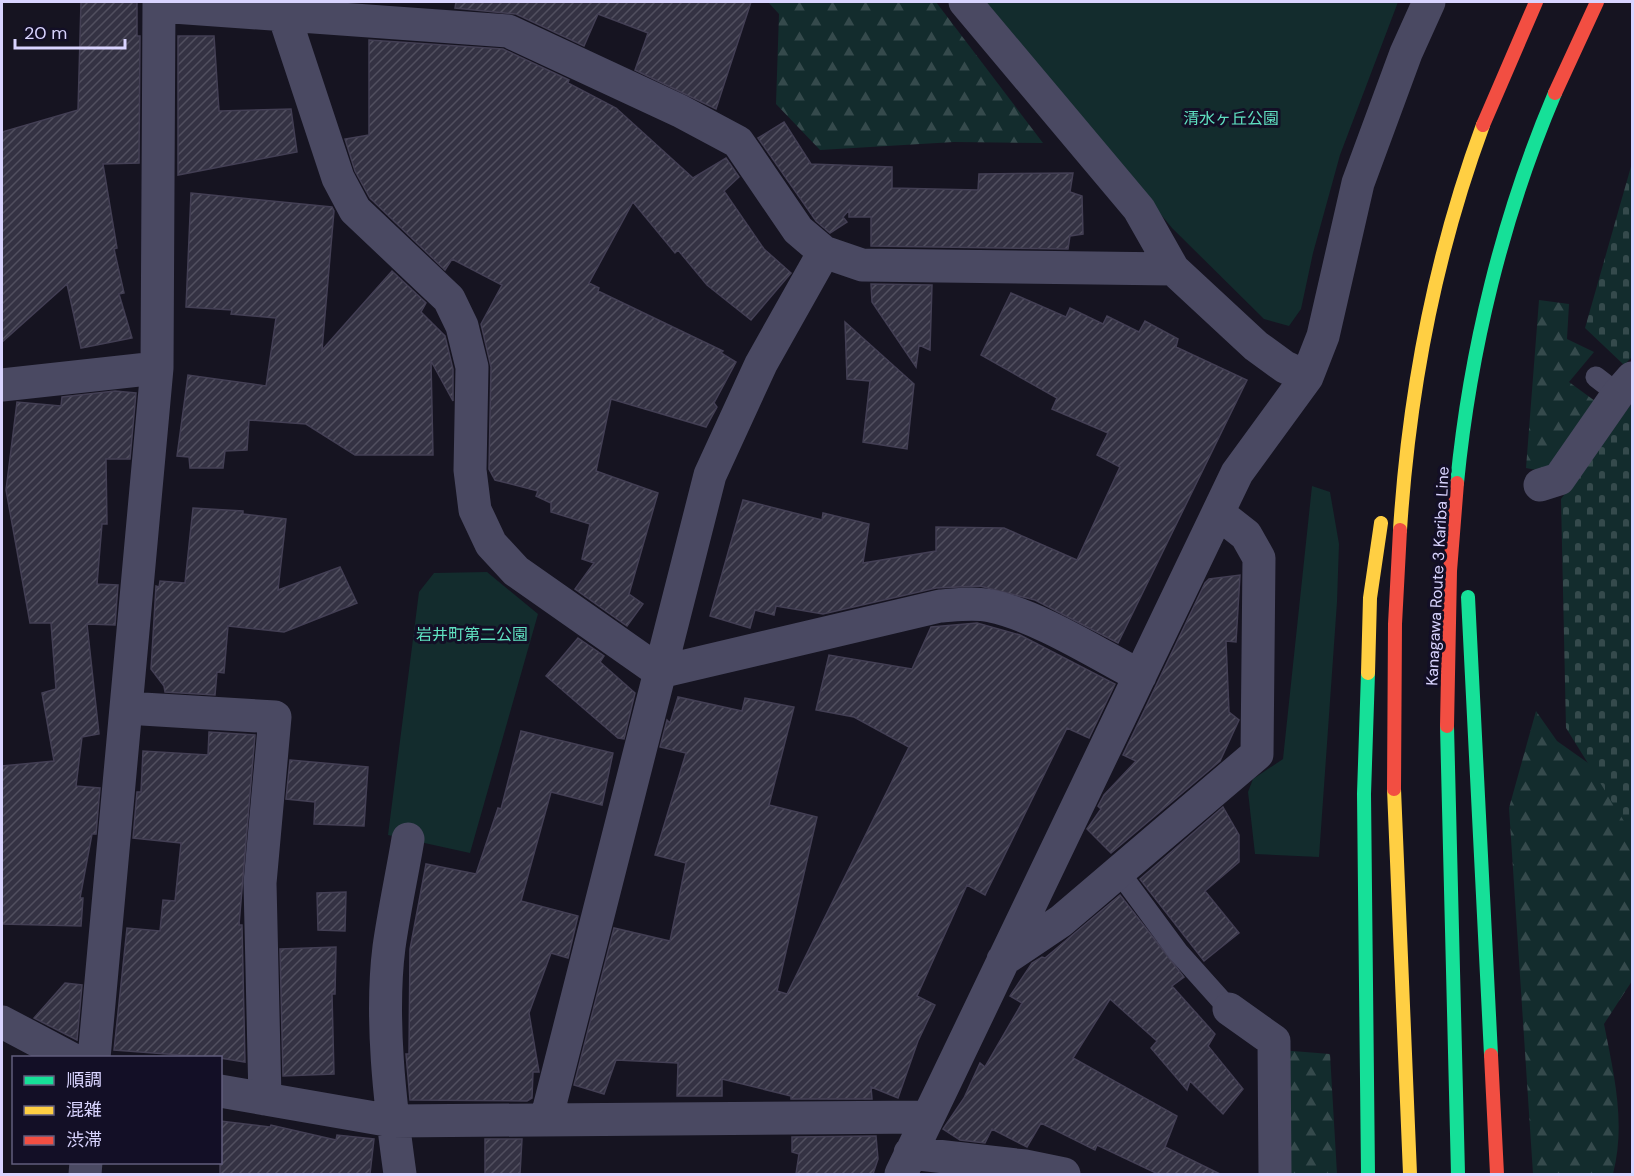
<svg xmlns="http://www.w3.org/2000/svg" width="1634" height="1176" viewBox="0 0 1634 1176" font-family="'DM Sans','Noto Sans JP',sans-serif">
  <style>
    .green { fill: #132c2d }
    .forest { fill: url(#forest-firs) }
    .cemetery { fill: url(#cemetery-stones) }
    .building { fill: url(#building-hatch); stroke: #433f54; stroke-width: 1.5 }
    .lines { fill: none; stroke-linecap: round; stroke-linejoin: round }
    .lane { stroke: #4a4962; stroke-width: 21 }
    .street { stroke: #4a4962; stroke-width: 33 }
    .fast { stroke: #16e098; stroke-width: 14 }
    .slow { stroke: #ffcf43; stroke-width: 14 }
    .jam { stroke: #f24e42; stroke-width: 14 }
    .labels { text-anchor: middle; stroke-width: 6; stroke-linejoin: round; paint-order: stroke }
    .park-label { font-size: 16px; fill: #5fe0c0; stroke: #130f26 }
    .street-label { font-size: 16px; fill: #d9d4ff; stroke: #130f26 }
  </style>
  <defs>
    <pattern id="forest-firs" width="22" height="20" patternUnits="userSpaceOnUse" patternTransform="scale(1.5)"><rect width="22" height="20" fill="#132c2d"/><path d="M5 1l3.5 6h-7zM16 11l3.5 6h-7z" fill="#354a4c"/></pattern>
    <pattern id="cemetery-stones" width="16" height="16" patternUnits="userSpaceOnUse" patternTransform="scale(1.5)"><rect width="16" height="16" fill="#132c2d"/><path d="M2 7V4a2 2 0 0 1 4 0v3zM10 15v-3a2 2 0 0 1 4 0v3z" fill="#354a4c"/></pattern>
    <pattern id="building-hatch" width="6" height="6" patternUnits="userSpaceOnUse" patternTransform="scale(1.5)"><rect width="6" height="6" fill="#343243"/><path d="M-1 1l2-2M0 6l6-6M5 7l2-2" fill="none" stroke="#514f5f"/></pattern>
  </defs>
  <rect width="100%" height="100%" fill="#161421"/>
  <path class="green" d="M985 2H1398L1340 155 1313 253 1301 309 1289 326 1264 319 1172 228Z
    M1312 486 1330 492 1339 544 1337 602 1319 857 1255 854 1248 792 1253 779 1283 759Z
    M487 572 538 614 470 853 388 835 419 592 434 573Z"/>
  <path class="forest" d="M768 2H936L1043 143 954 142 820 150 776 104 779 14Z
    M1539 300 1569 304 1567 339 1594 352 1569 382 1595 401 1547 472 1526 468Z
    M1536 711 1557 741 1632 794V981L1604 1024C1614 1075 1626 1123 1613 1174H1533L1509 808Z
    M1280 1050 1330 1054 1337 1174H1282Z"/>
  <path class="cemetery" d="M1632 163V357L1624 365 1585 328Z
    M1632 403V834L1566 728 1561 499Z"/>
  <path class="building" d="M81 2H137V36H140L139 163 103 164 117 248 114 249 124 293 119 294 132 338 81 348 67 284 2 342V132L78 110Z
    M456 2H751L716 109 635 70 648 33 598 14 584 46 516 14 455 8Z
    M178 36H214L219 111 291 109 297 152 178 175Z
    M369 40 503 49 569 80 568 83 616 108 693 178 726 158 739 177 724 191 764 249 791 273 751 320 707 285 678 250 675 253 633 202 589 283 599 288 598 291 723 351 721 353 736 362 714 403 717 407 706 427 611 399 596 471 658 493 629 594 643 604 627 626 575 589 594 563 582 559 590 524 551 512V503L536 496 538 491 495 480 489 469 491 367 481 324 502 285 452 259 445 270 370 198 355 171 345 139 369 135Z
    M784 122 811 164 892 167V188L978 190 979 174 1073 173 1070 192 1082 196 1083 234 1070 236 1068 249 871 246V217H849V210L843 217 847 222 830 233 816 221 758 138Z
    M191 193 332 207 334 211 322 350 392 271 426 303 421 312 445 336 453 369V401L431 361 433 455H355L306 424 249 420 247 450 225 451 223 468H190L189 457 177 456 188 375 266 386 276 318 231 314 232 310 186 307Z
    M871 284 932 285 930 350 919 345 916 367 872 302Z
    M1011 293 1066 317 1070 308 1103 324 1107 316 1139 332 1145 321 1178 339 1176 347 1247 380 1118 643 1035 600 980 586 936 588 823 614 776 606 774 615 755 610 750 628 710 616 743 500 822 520 823 513 869 524 863 563 936 551V527L1004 528 1077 560 1120 467 1097 455 1108 433 1052 409 1057 398 981 355Z
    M845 322 914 384 907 449 863 442 870 381 847 379Z
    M115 391 136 393 130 459H106L107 524H102L97 584 118 585 115 625 87 624 99 734 82 737 76 786 100 788 96 834H92L80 898H83L81 926 2 924V766L54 761 42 693 56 689 51 623H30L6 490 17 402 61 406 62 397Z
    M193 508 243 511V514L286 519 278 590 340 567 357 603 284 632 228 626 224 673 217 672 215 695 165 692 164 686 151 669 156 586 159 587 160 581 185 583Z
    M1240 575 1236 642 1226 641 1229 712 1239 720 1220 761 1111 853 1087 829 1101 809 1098 806 1104 795 1136 761 1123 755 1205 583 1209 579Z
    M977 623 1020 635 1115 684 1089 738 1067 728 985 895 967 885 917 996 935 1005 918 1041 898 1098 871 1087 872 1099H791V1096L722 1079V1096H677L678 1063 616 1060 604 1094 574 1085 614 928 670 941 686 863 655 855 686 753 660 747 667 720 670 723 678 697 742 711 745 698 794 707 769 805 817 817 777 991 787 994 909 747 854 717 816 710 829 655 912 669 931 627Z
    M578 638 604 656 600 662 635 693 624 739 618 738 546 676Z
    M521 731 613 753 602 805 551 792 521 901 578 916 568 958 551 953 529 1013 539 1072H533L532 1098 527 1101 410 1100 406 1054H409L410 949 426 864 476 874 498 808 501 809Z
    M209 732 255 735 239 925H242L245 1062 220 1058 114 1050 127 928 160 931 163 900 175 901 181 843 133 838 137 792H141L143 751 208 755Z
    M290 760 368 767 364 826 314 824 315 802 286 799Z
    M1223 807 1239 835V862L1205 891 1239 933 1204 961 1140 879Z
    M346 892 345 931 318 930 317 893Z
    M1120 895 1184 977 1172 986 1215 1034 1208 1046 1243 1089 1223 1114 1190 1081 1187 1090 1151 1048 1157 1041 1110 999 1073 1058 1177 1116 1165 1147 1220 1174H1158L1097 1145 1095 1150 1041 1123 1027 1147 992 1129 985 1143 960 1140 943 1129 964 1098 980 1063 985 1067 1022 1003 1010 996 1032 963 1042 957 1045 958Z
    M336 947 335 994H332L334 1074 283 1076 280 949Z
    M65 983 82 985 77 1040 34 1018Z
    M220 1121 270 1127 271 1125 336 1140 337 1135 374 1139 370 1174H220Z
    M876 1136 878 1159 873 1174H796L799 1154 792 1152V1137Z
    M485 1139H522L520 1174H485Z"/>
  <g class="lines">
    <path class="lane" d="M1596 377 1618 394
      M1119 872 1178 952 1229 1009"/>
    <path class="street" d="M965 2 1139 209 1173 269 1256 346 1285 367 1307 377
      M159 6 508 31 680 111 738 142 798 230 824 252 862 265 1173 269
      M284 15 338 178 355 210 449 299 462 326 472 367 470 470 475 510 491 544 516 571 660 672 940 606C956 605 975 602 991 606 1036 615 1098 654 1140 676
      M2 385 157 368
      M1540 485 1559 479 1618 394 1632 378
      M126 708 275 717 260 883 265 1099
      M1003 960 1061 921 1257 754 1259 558 1246 535 1218 513
      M1229 1009 1274 1041 1275 1174
      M2 1022 70 1058
      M94 1058 157 368 159 2
      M220 1091 392 1121 926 1117
      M546 1120 710 475 761 364 824 252
      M910 1153 1025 1166 1064 1174
      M85 1174 86 1162
      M400 1174C390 1103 380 1018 389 947 394 911 402 875 408 839
      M901 1174 1237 473 1307 377 1323 336 1358 183 1406 53 1429 2"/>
    <path class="fast" d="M1457 483C1470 350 1503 215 1555 93
      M1468 597 1491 1055
      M1368 673 1364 794 1368 1174
      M1447 726 1458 1174"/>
    <path class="slow" d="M1400 530C1409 391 1435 255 1483 125
      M1368 673 1370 598 1381 523
      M1394 789 1410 1174"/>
    <path class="jam" d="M1555 93 1597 2
      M1483 125 1536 2
      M1447 726 1450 571 1457 483
      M1394 789 1395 624 1400 530
      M1491 1055 1497 1174"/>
  </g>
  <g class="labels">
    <g class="park-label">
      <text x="1231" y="124">清水ヶ丘公園</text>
      <text x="472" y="640">岩井町第二公園</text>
    </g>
    <g class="street-label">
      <text transform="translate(1437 576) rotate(-87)" y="6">Kanagawa Route 3 Kariba Line</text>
    </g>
  </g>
  <rect width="1634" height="1176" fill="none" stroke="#d9d4ff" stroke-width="6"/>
  <rect x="12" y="1056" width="210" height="108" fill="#130f26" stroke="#625e7d" stroke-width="1.5"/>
  <rect x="24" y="1076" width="30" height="9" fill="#16e098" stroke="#625e7d" stroke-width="1.5"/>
  <text x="66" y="1086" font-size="18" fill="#d9d4ff">順調</text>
  <rect x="24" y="1106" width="30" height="9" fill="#ffcf43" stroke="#625e7d" stroke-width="1.5"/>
  <text x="66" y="1116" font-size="18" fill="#d9d4ff">混雑</text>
  <rect x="24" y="1136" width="30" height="9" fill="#f24e42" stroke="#625e7d" stroke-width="1.5"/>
  <text x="66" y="1146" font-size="18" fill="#d9d4ff">渋滞</text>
  <path d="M15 39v9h110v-9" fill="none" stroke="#d9d4ff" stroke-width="3"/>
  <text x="24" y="39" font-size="18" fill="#d9d4ff" stroke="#130f26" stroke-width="4.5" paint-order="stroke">20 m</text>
</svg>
